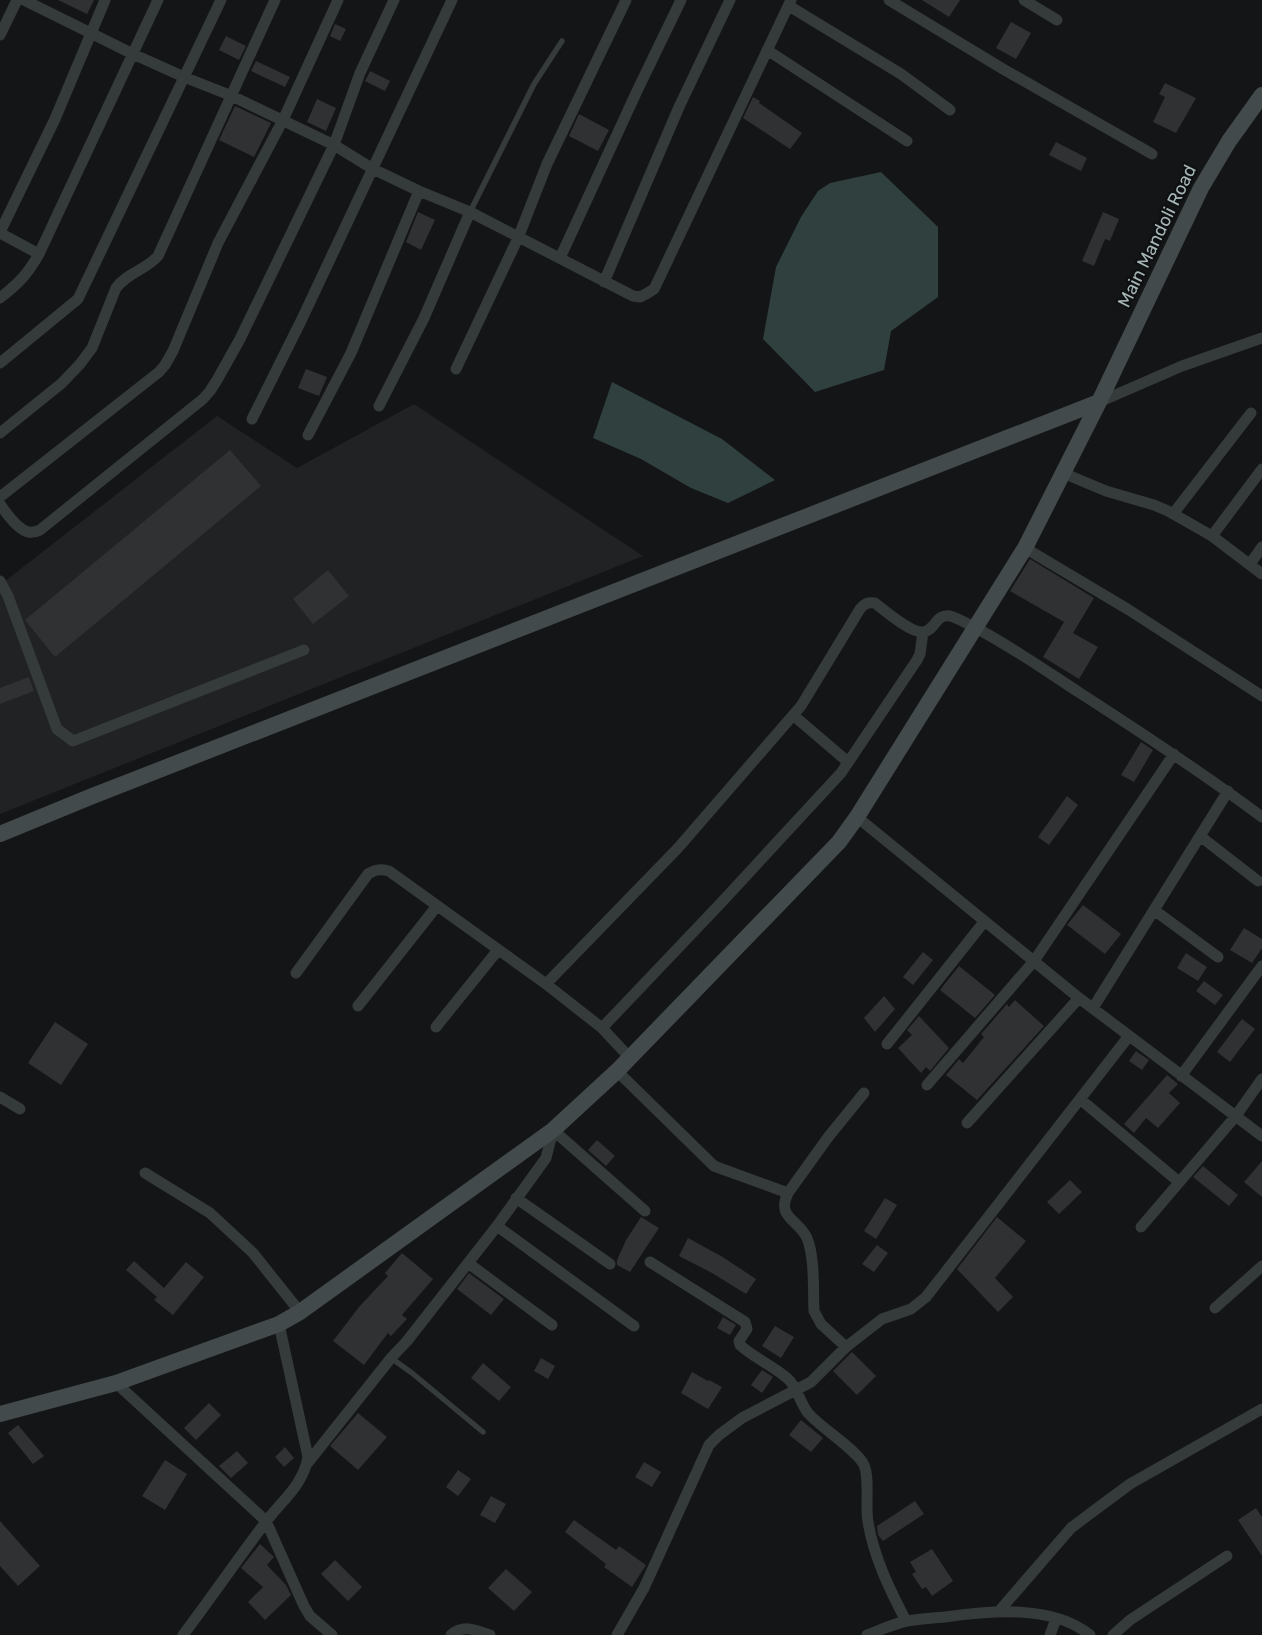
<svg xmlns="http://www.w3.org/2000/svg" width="1262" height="1635" viewBox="0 0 1262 1635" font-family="Rubik,sans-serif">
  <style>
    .built { fill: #202223 }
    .water { fill: #30403e }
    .building { fill: #2f3132 }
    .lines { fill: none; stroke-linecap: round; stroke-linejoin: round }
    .lane { stroke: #353a3b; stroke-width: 5.5 }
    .street { stroke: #353a3b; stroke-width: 11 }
    .secondary { stroke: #434a4b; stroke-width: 16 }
    .labels { text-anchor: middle; stroke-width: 4.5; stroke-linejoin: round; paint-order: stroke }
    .street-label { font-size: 18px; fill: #a6b5b6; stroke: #0f1011 }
  </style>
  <rect width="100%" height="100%" fill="#141516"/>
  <path class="built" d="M414 404 643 556 0 814V585L217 416 297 468Z"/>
  <path class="water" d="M881 172 938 227V297L891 331 884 370 815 392 763 339 776 267 801 217 818 191 830 183Z
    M612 382 722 439 775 480 728 503 691 488 641 459 593 438Z"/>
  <path class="building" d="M58 0H94L87 14Z
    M922 0H960L949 17Z
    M1011 22 1031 33 1016 59 996 48Z
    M335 24 346 29 340 41 330 36Z
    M226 36 246 46 239 60 219 50Z
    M256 61 290 77 285 87 251 71Z
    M370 71 390 81 385 91 365 81Z
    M1165 83 1196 98 1176 133 1153 122 1165 97 1159 94Z
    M753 97 760 101 759 103 802 133 790 149 743 118Z
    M317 99 336 108 326 131 307 122Z
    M235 106 271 123 254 157 219 140Z
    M579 114 609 130 598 151 569 136Z
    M1056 142 1087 158 1081 171 1049 155Z
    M418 212 435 220 421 250 406 242Z
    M1103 212 1119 219 1110 241 1105 239 1094 266 1082 261Z
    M306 369 327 377 319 396 298 388Z
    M230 450 261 486 55 657 25 620Z
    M1030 559 1094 598 1073 633 1098 647 1079 679 1043 657 1064 622 1010 591Z
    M328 570 349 596 313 624 293 599Z
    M29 677 34 691 0 704V688Z
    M1141 742 1153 750 1134 782 1121 775Z
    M1067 796 1078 805 1049 845 1038 837Z
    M1083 905 1121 934 1105 954 1067 925Z
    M1244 928 1262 939V948L1252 963 1230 950Z
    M923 952 933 960 913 985 903 977Z
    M1186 953 1207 967 1198 981 1177 968Z
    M959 966 995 995 975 1018 940 990Z
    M1204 981 1223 995 1215 1005 1196 991Z
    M884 996 895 1009 875 1032 864 1018Z
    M1015 1000 1044 1026 977 1100 946 1075 959 1059 963 1063 984 1037 981 1034 1007 1004 1009 1007Z
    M919 1016 949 1048 930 1071 926 1067 921 1073 898 1048 912 1035 907 1030Z
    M1242 1019 1255 1029 1230 1062 1217 1052Z
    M55 1022 88 1044 61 1085 28 1063Z
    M1136 1051 1149 1060 1142 1070 1129 1061Z
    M1167 1075 1178 1084 1169 1093 1180 1103 1158 1128 1146 1118 1134 1133 1124 1124Z
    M597 1140 615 1156 606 1166 588 1150Z
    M1262 1161V1197L1244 1182Z
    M1203 1166 1238 1195 1229 1206 1193 1177Z
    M1070 1180 1082 1192 1059 1214 1047 1202Z
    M885 1198 897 1205 876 1239 864 1231Z
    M641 1217 659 1228 630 1272 617 1265V1260L626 1240Z
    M997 1217 1026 1241 995 1278 1013 1297 998 1312 957 1269Z
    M688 1238 721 1256 756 1279 746 1294 712 1273 679 1256Z
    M877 1245 888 1253 874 1272 862 1264Z
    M402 1253 433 1279 402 1315 407 1319 391 1336 388 1333 364 1365 333 1341 359 1307 388 1276 385 1273Z
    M134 1261 164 1288 186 1262 204 1277 173 1315 154 1300 157 1297 126 1270Z
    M469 1273 504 1299 491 1315 457 1289Z
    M723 1317 736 1325 730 1335 717 1328Z
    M775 1326 794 1337 781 1358 762 1346Z
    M852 1352 876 1376 857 1395 833 1371Z
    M541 1358 555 1366 548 1379 534 1371Z
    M483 1363 511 1387 499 1401 471 1378Z
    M762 1370 773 1377 762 1393 751 1385Z
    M692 1372 708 1381 709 1380 722 1387 708 1409 681 1393Z
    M209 1403 221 1415 196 1440 184 1428Z
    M358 1413 387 1437 358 1470 330 1446Z
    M801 1420 823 1438 811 1452 789 1435Z
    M18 1425 44 1456 33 1464 8 1433Z
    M285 1447 294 1458 284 1467 275 1457Z
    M237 1451 248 1463 231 1478 219 1466Z
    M165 1460 187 1474 165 1510 142 1496Z
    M644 1462 661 1472 652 1487 635 1477Z
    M458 1470 471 1479 458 1496 446 1487Z
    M491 1496 506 1504 495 1523 480 1515Z
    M915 1501 924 1514 883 1541 878 1535 877 1526Z
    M1256 1508 1262 1517V1556L1238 1520Z
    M574 1520 616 1550 619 1546 646 1565 632 1587 604 1567 606 1564 565 1532Z
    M0 1521 40 1566 18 1586 0 1566Z
    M260 1544 274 1557 267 1565 286 1585 291 1595 265 1620 248 1602 263 1587 241 1568Z
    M932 1549 953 1581 932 1596 926 1587 922 1589 912 1574 916 1572 910 1562Z
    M335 1560 362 1587 348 1601 321 1574Z
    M506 1569 532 1592 514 1611 488 1588Z"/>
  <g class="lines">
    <path class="lane" d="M470 212 534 84 562 41
      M391 1358 412 1373 483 1432"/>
    <path class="street" d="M24 0 133 54 184 77 232 96 334 145 373 169 419 191 470 212 633 296 640 297 646 294 654 289 657 283 791 0
      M889 0 1003 69 1152 154
      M1024 0 1057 20
      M789 6 901 74 950 110
      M0 35 17 0
      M767 50 907 141
      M0 232 55 119 105 0
      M0 233 39 254
      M560 258 637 91 681 0
      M604 282 679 107 730 0
      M0 298C19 283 27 275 39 254L158 0
      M0 363 78 299 221 0
      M456 369 518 238 547 164 626 0
      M1099 402 1182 366 1262 338
      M379 406 424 318 470 212
      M252 419 301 321 452 0
      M0 433 62 383 80 364 92 348 116 288C128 272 146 270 158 256L275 0
      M308 435 351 353 419 191
      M1063 473 1106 491 1154 505 1168 511 1212 536 1262 574
      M0 497 159 372 165 365 173 351 218 243 283 120 338 0
      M0 504C6 513 18 529 28 532 33 533 36 532 40 530L203 399 210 391 217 380 240 339 334 145 360 73 394 0
      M1173 514 1251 413
      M1212 536 1262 469
      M1025 548 1129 610 1262 696
      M1250 564 1262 547
      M0 581 8 596 57 729 73 741 304 650
      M793 715 848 762
      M857 817 1079 998 1262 1136
      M1200 836 1258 881
      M1154 910 1218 957
      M296 973 368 874C376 869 381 869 389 871L546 984 602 1028 630 1058
      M546 984 678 848 801 706 860 609C864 604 867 602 875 603 885 611 911 633 923 632 935 631 936 613 950 616 958 618 967 624 974 627 1011 646 1046 671 1080 693 1142 733 1203 773 1262 817
      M358 1006 437 906
      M1093 1008 1228 791
      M436 1027 498 950
      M602 1028 719 905 841 773 917 660 920 654 923 632
      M887 1044 984 922
      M617 1071 714 1166 788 1193
      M1181 1076 1262 966
      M927 1085 1034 961 1174 754
      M0 1097 20 1109
      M1080 1099 1179 1182
      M967 1123 1079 998
      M145 1173 210 1213 253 1253 300 1312
      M516 1198 610 1264
      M497 1226 634 1326
      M1141 1227 1235 1117 1262 1079
      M650 1262 745 1322 747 1329 739 1341 740 1345C754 1358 772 1365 787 1378 797 1386 800 1403 808 1413 821 1428 857 1450 864 1465 870 1478 865 1507 868 1522 874 1558 890 1590 906 1621
      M468 1263 552 1325
      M1215 1308 1262 1266
      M846 1347 821 1324 814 1311C813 1290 815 1258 807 1238 798 1219 776 1218 788 1193L829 1136 864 1093
      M116 1383 266 1521 304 1606 310 1616 332 1635
      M306 1465 391 1358 407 1341 497 1226 546 1158 553 1130 645 1211
      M1000 1610 1071 1528 1103 1504 1130 1484 1262 1409
      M183 1635C211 1598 237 1560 265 1523 281 1501 303 1486 308 1457L279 1324
      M451 1635C463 1624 476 1630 490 1635
      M617 1635 644 1588 709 1445 719 1435 742 1418 811 1382 846 1347 882 1319 911 1309 926 1297 1129 1036
      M867 1635C880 1630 893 1624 907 1621 919 1619 932 1618 945 1617 989 1611 1052 1604 1090 1635
      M1050 1635 1056 1619
      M1113 1635 1130 1620 1227 1556"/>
    <path class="secondary" d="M0 834 90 797 1099 402
      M0 1414 116 1383 279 1324 300 1312 553 1130 617 1071 839 842 857 817 1025 548 1099 402 1201 188 1229 141 1262 95"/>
  </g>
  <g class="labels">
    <g class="street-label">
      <text transform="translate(1157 236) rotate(-64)" y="6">Main Mandoli Road</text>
    </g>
  </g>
</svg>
